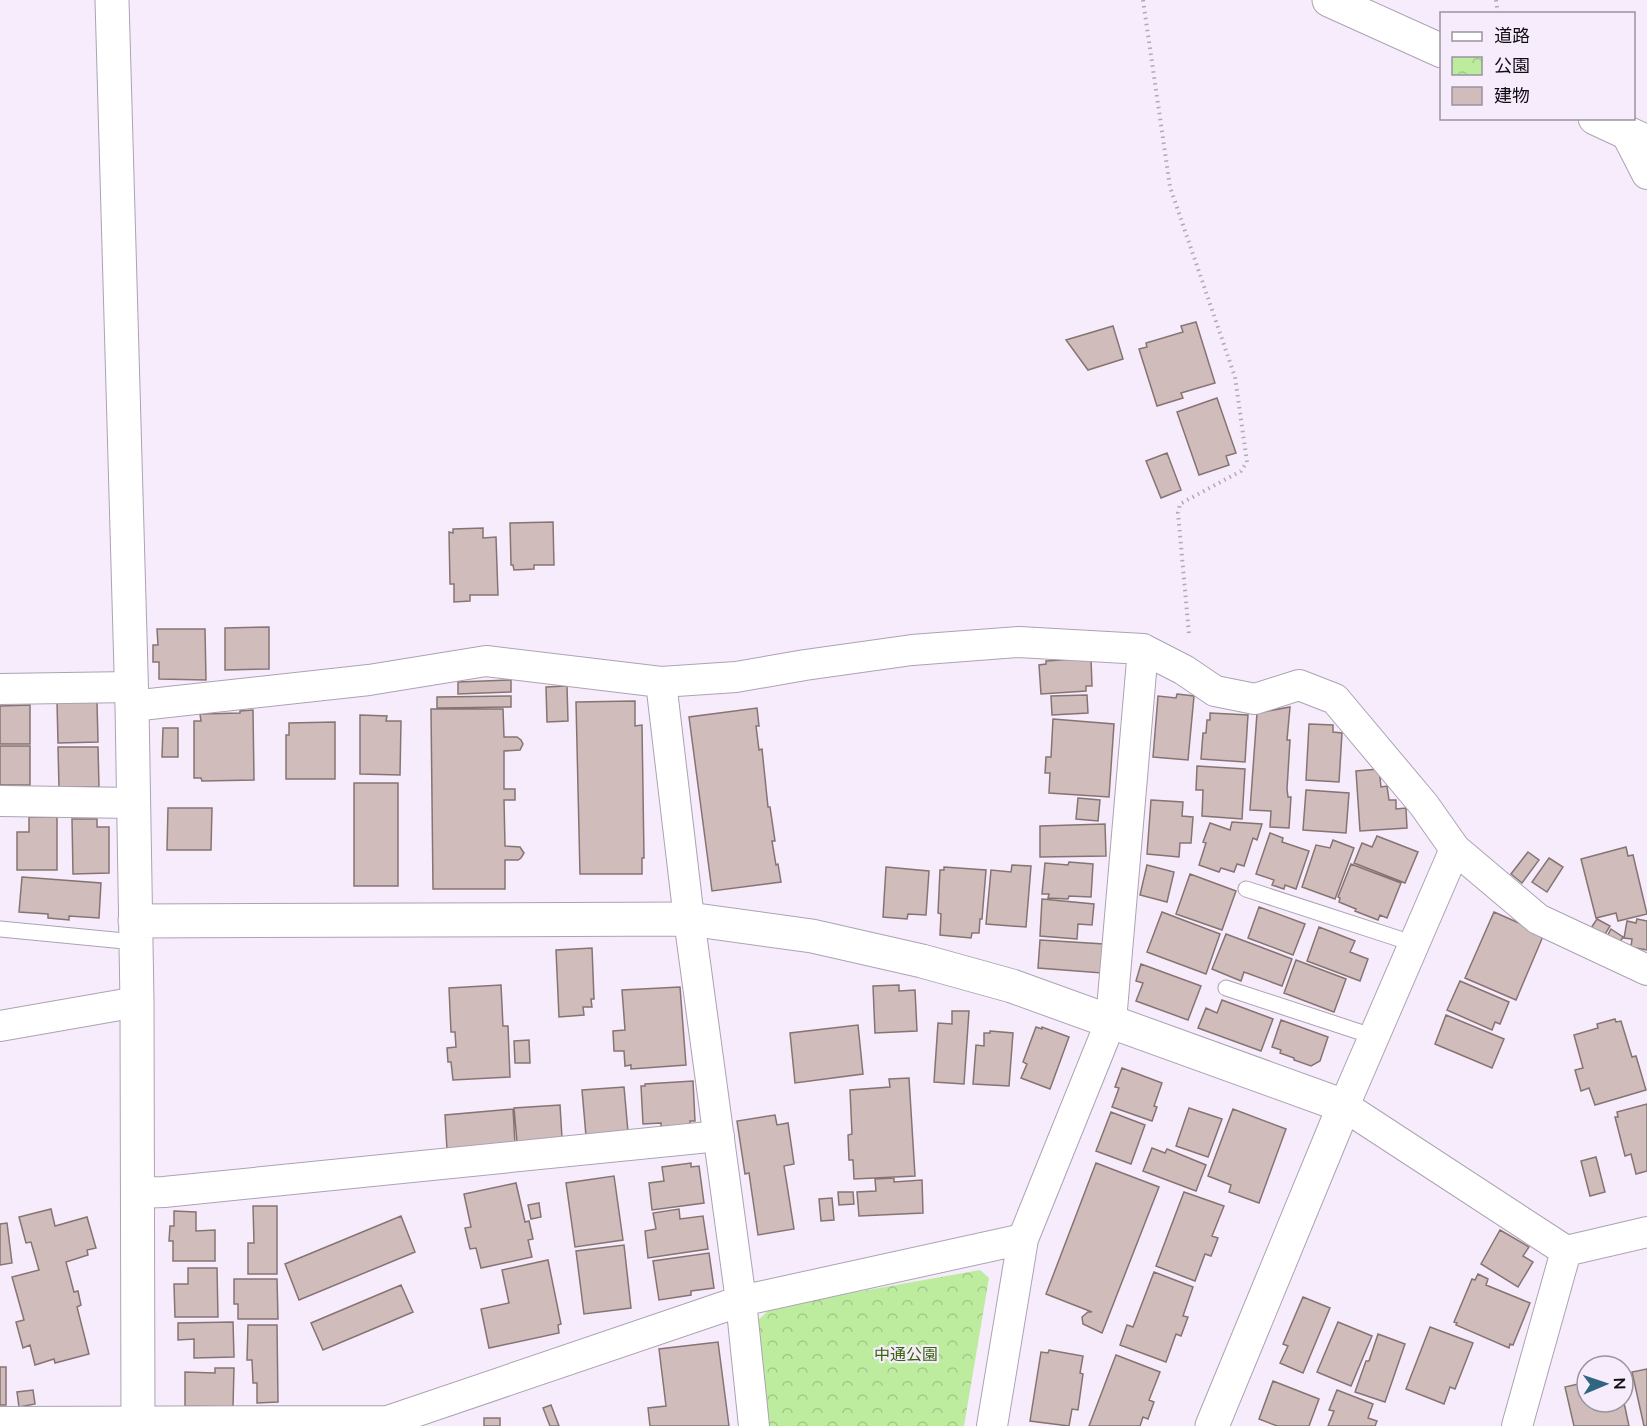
<svg xmlns="http://www.w3.org/2000/svg" width="1647" height="1426" viewBox="0 0 1647 1426" font-family="Mulish,'Noto Sans JP',sans-serif">
  <style>
    .park { fill: url(#park-crowns) }
    .building { fill: #d0bcbb; stroke: #867473; stroke-width: 1.5 }
    .lines { fill: none; stroke-linecap: round; stroke-linejoin: round }
    .lane-casing { stroke: #aca3b2; stroke-width: 17 }
    .street-casing { stroke: #aca3b2; stroke-width: 32 }
    .secondary-casing { stroke: #aca3b2; stroke-width: 35 }
    .path { stroke: #b1a9b6; stroke-width: 4; stroke-dasharray: 1.5 4.5; stroke-linecap: butt }
    .lane { stroke: #fff; stroke-width: 15 }
    .street { stroke: #fff; stroke-width: 30 }
    .secondary { stroke: #fff; stroke-width: 33 }
    .labels { text-anchor: middle; stroke-width: 4.5; stroke-linejoin: round; paint-order: stroke }
    .park-label { font-size: 16px; fill: #37640d; stroke: #f6ecfc }
  </style>
  <defs>
    <pattern id="park-crowns" width="20" height="18" patternUnits="userSpaceOnUse" patternTransform="scale(1.5)"><rect width="20" height="18" fill="#bdec9f"/><path d="M2 6a3 3 0 1 1 6 0M12 15a3 3 0 1 1 6 0" fill="none" stroke="#a1c988"/></pattern>
  </defs>
  <rect width="100%" height="100%" fill="#f6ecfc"/>
  <path class="park" d="M980 1270 989 1278 964 1426H768L758 1320 772 1307Z"/>
  <path class="building" d="M1196 322 1215 383 1181 393 1183 398 1157 406 1139 349 1147 347 1146 343 1183 332 1181 326Z
    M1113 326 1123 359 1088 370 1066 340Z
    M1217 398 1236 453 1226 456 1229 465 1199 475 1177 412Z
    M1167 453 1181 490 1161 498 1146 461Z
    M553 522 554 565H534V569L514 570 513 565H511L510 523Z
    M483 528V538L496 537 498 595H470V601L454 602V584H450L449 532 453 533V529Z
    M269 627V669L225 670V628Z
    M157 629H205L206 680 159 679V662H153V645H158Z
    M1091 658 1092 686H1086V691L1041 694 1039 665 1046 664V661Z
    M511 680V692L458 694V682Z
    M567 686 568 721 547 722 546 687Z
    M1177 694 1194 696 1188 760 1153 757 1158 696 1176 698Z
    M1087 695 1088 713 1052 715 1051 696Z
    M511 696V707L437 708V697Z
    M635 701V726L642 725 644 858H642V874H580L576 702Z
    M57 702H97L98 742 58 743Z
    M30 705V744H0V706Z
    M1290 707 1287 740H1290L1287 789 1288 797H1291L1289 828 1270 827 1271 811 1250 810 1257 713Z
    M757 708 759 726H756L759 750 762 749 768 807H770L775 841H772L776 865 778 864 781 882 712 891 689 717Z
    M431 709H503L504 737H517L521 740 523 744 520 750 504 751V789H515V800H504L505 846 520 847 524 853 521 858 518 860H505V889H433Z
    M253 710 254 780 202 781 201 778H194V721H201L200 714 240 713V711Z
    M1210 713 1248 715 1245 762 1201 759 1203 733H1206L1207 720H1210Z
    M360 715 387 716 386 721H401L400 775 360 774Z
    M1053 719 1114 724 1109 797 1049 793 1050 773H1045L1046 757H1051Z
    M335 722V779H286V735H289V723Z
    M1309 724 1333 725V732L1342 733 1339 782 1306 780Z
    M163 728H178V757H162Z
    M0 746H30V785H0Z
    M58 747H98L99 787H59Z
    M1197 766 1245 769 1242 819 1202 816 1203 790H1196Z
    M1379 769 1381 787 1387 786 1389 800H1396V809L1406 808 1407 828 1360 831 1356 771Z
    M354 783H398V886H354Z
    M1306 790 1349 793 1346 833 1303 830Z
    M1078 798 1100 800 1098 821 1076 819Z
    M1151 800 1183 802 1182 816 1193 817 1191 843H1180L1179 857 1147 854Z
    M168 808H212L211 850H167Z
    M29 817H57V870H17V832H29Z
    M72 819H97V827H109V873L73 874Z
    M1232 822 1262 824 1257 840 1253 838 1244 866 1237 864 1234 872 1221 868 1219 872 1199 865 1206 843 1203 842 1210 823 1230 830Z
    M1105 824 1106 856 1040 857V826Z
    M1270 833 1283 838 1282 842 1309 851 1296 889 1285 885 1284 889 1272 885 1274 880 1256 874Z
    M1377 836 1418 852 1405 883 1354 863 1362 843 1372 847Z
    M1333 840 1354 848 1335 899 1302 887 1316 845 1330 848Z
    M1626 847 1628 856 1633 855 1647 914 1618 921 1616 913 1596 918 1581 859Z
    M1528 852 1539 860 1522 883 1511 874Z
    M1549 858 1563 867 1547 892 1532 882Z
    M1069 862 1093 864 1091 897 1069 896 1068 899 1048 898 1049 894H1042L1045 863 1068 865Z
    M1351 864 1401 883 1387 918 1380 915 1378 920 1355 911 1356 909 1339 902 1340 898 1338 897Z
    M1012 865 1031 866 1026 927 986 924 991 870 1011 872Z
    M1147 865 1174 872 1167 902 1140 895Z
    M886 867 929 871 926 915 908 914 907 919 883 917Z
    M944 867 986 870 982 919H980L979 933H972L971 938 940 935 941 914 938 913 940 870H944Z
    M1190 874 1236 891 1222 930 1176 914Z
    M22 877 101 883 99 918 69 916V920L48 918V914L19 912Z
    M1042 899 1094 904 1092 925 1078 924 1077 939 1040 936Z
    M1259 907 1305 924 1293 955 1248 938Z
    M1162 912 1220 934 1206 974 1147 952Z
    M1494 912 1544 934 1516 1000 1465 978Z
    M1597 919 1610 926 1604 936 1591 928Z
    M1637 919 1647 921V950L1631 947 1632 939 1624 938 1627 921 1636 923Z
    M1319 927 1355 941 1350 952 1368 959 1360 981 1307 961Z
    M1611 929 1623 937 1617 947 1605 940Z
    M1226 934 1292 959 1282 986 1244 972 1241 981 1212 969Z
    M1040 940 1104 944 1102 973 1038 968Z
    M592 948 594 999H591L592 1007H583L584 1015 559 1017 556 950Z
    M1296 960 1346 979 1334 1012 1284 993Z
    M1141 964 1201 986 1188 1020 1136 1001 1143 983 1136 981Z
    M1460 981 1509 1002 1500 1024 1495 1022 1492 1030 1447 1010Z
    M501 985 503 1026H508L510 1077 453 1080 451 1062H448L447 1048 456 1047 455 1032H451L449 988Z
    M899 985V991L915 990 917 1031 875 1033 873 986Z
    M680 987 686 1065 631 1069V1065L625 1066 624 1051H614L613 1031 625 1030 622 990Z
    M1222 1000 1273 1019 1261 1051 1198 1028 1206 1008 1217 1013Z
    M952 1011H969L964 1084 934 1082 938 1023 952 1024Z
    M1446 1015 1504 1039 1492 1068 1435 1044Z
    M1615 1019 1616 1022 1621 1021 1632 1057 1636 1056 1646 1090 1595 1105 1589 1088 1581 1091 1575 1070 1583 1068 1574 1035 1598 1028 1597 1024Z
    M1281 1020 1328 1037 1320 1061 1311 1066 1294 1060V1058L1280 1053 1281 1050 1272 1047Z
    M858 1025 863 1074 795 1083 790 1033Z
    M1036 1027 1042 1029V1027L1069 1037 1050 1089 1021 1078 1027 1064 1023 1062Z
    M990 1031 1013 1033 1009 1086 973 1084 976 1045 984 1046V1033H990Z
    M529 1040 530 1063H515L514 1041Z
    M1122 1068 1162 1083 1154 1106 1157 1107 1152 1121 1112 1107 1119 1088 1115 1087Z
    M909 1078 915 1176 854 1179 853 1160H849L848 1135 852 1134 850 1090 890 1087 889 1079Z
    M693 1081 695 1121H690V1126L661 1128V1123L643 1124 641 1086H645V1084Z
    M624 1087 628 1132 586 1136 582 1090Z
    M1647 1104V1171L1636 1174 1631 1154 1625 1156 1615 1117H1618L1617 1112Z
    M560 1105 562 1138 517 1142 514 1108Z
    M1189 1108 1222 1119 1208 1157 1176 1146Z
    M513 1109 515 1144 447 1150 445 1115Z
    M1233 1109 1286 1129 1259 1203 1229 1192 1231 1185 1208 1176Z
    M1111 1112 1145 1125 1131 1164 1096 1151Z
    M775 1115 777 1125 788 1123 794 1164 784 1166 794 1229 758 1235 749 1173 745 1174 737 1121Z
    M1152 1148 1165 1153 1167 1149 1206 1165 1196 1191 1143 1171Z
    M1596 1157 1605 1192 1590 1196 1581 1161Z
    M691 1163V1167L699 1166 704 1203 652 1210 649 1183 664 1181 662 1167Z
    M1096 1163 1159 1187 1102 1333 1083 1324 1082 1317 1088 1312H1092L1046 1294Z
    M614 1176 623 1240 575 1247 566 1183Z
    M894 1178V1182L922 1180 923 1213 859 1216 857 1192 876 1191 875 1179Z
    M516 1183 525 1222 529 1221 533 1239 528 1240 532 1257 481 1268 476 1248 470 1249 465 1228 471 1227 464 1194Z
    M838 1192H853L854 1204 839 1205Z
    M1184 1192 1224 1206 1212 1236 1218 1238 1211 1256 1205 1254 1195 1281 1156 1266Z
    M832 1198 834 1220 821 1221 819 1199Z
    M539 1203 541 1217 531 1219 528 1205Z
    M253 1206H277V1274H248V1243H254Z
    M51 1209 55 1226 87 1217 96 1248 87 1250 88 1255 66 1262 74 1292 78 1291 81 1305 77 1307 89 1354 55 1363 54 1359 35 1365 30 1345 23 1348 16 1322 24 1320 12 1277 39 1270 31 1242 26 1243 19 1217Z
    M679 1209 680 1219 703 1216 708 1249 648 1258 645 1231 656 1229 653 1213Z
    M174 1211 196 1212V1231L215 1230V1261H173V1241H169L170 1226H174Z
    M401 1216 415 1252 299 1300 285 1264Z
    M7 1223 12 1263 0 1265V1224Z
    M1500 1230 1529 1247 1523 1256 1533 1262 1518 1287 1481 1264Z
    M624 1245 631 1308 584 1314 576 1251Z
    M709 1253 714 1288 691 1291V1295L659 1300 653 1261Z
    M548 1260 561 1324 558 1325 559 1333 489 1348 481 1309 509 1303 502 1270Z
    M188 1268H217L218 1317H175L174 1284H188Z
    M1154 1272 1193 1287 1183 1316 1188 1317 1181 1336 1176 1334 1166 1362 1120 1345 1127 1325 1133 1327Z
    M1478 1274 1488 1279 1486 1285 1530 1303 1513 1345 1510 1344 1509 1348 1456 1325 1457 1323 1454 1322 1472 1279 1475 1280Z
    M234 1279H277L278 1319H238V1304H234Z
    M401 1285 413 1312 323 1350 311 1323Z
    M1303 1297 1330 1308 1303 1373 1280 1363 1288 1346 1283 1344Z
    M233 1322 234 1357 194 1358V1339L178 1340V1323Z
    M1338 1322 1372 1336 1351 1386 1317 1372Z
    M248 1325H277L278 1402 257 1403V1383H253L252 1360H247Z
    M1430 1327 1473 1343 1455 1389 1450 1387 1444 1404 1406 1389Z
    M1378 1334 1405 1344 1385 1402 1355 1392 1366 1361H1369Z
    M718 1342 729 1426H650L648 1408 666 1406 659 1349Z
    M1049 1350 1083 1356 1080 1373 1083 1374 1078 1410 1072 1409 1069 1426 1030 1421 1041 1352 1048 1353Z
    M1116 1355 1160 1372 1149 1400 1154 1402 1148 1419 1143 1417 1140 1426H1089Z
    M0 1367H6V1405H0Z
    M215 1368H234L233 1407 185 1406V1372L215 1373Z
    M1647 1369V1426H1644L1632 1372Z
    M1273 1381 1319 1399 1309 1426H1277L1259 1419Z
    M1587 1382V1402H1623V1398L1629 1426H1574L1565 1387Z
    M33 1390 35 1404 19 1407 17 1392Z
    M1337 1390 1373 1404 1368 1418 1377 1421 1375 1426H1328L1334 1411 1329 1410Z
    M551 1405 559 1426H550L543 1408Z
    M484 1418H500V1426H484Z"/>
  <g class="lines">
    <g class="lane-casing">
      <path id="lane" d="M1246 889 1415 944
        M0 929 135 942
        M1226 988 1375 1037"/>
    </g>
    <g class="street-casing">
      <path id="street" d="M1626 133 1647 174
        M661 682 689 919 741 1301 754 1426
        M0 689 131 687
        M132 706 369 680 486 661 661 682 736 677 805 665 912 650 1019 642 1143 649 1184 670 1215 691 1255 699 1299 685 1335 699 1424 805 1455 849 1538 919 1647 970
        M0 801 134 803
        M1455 849 1344 1106 1566 1251 1647 1232
        M0 1026 137 1002
        M136 1193 164 1192 719 1136
        M0 1422 388 1421 741 1301 1023 1239
        M992 1426 1023 1239 1111 1021 1143 649
        M1517 1426 1566 1251"/>
    </g>
    <g class="secondary-casing">
      <path id="secondary" d="M112 0 132 706 137 1002 138 1426
        M1329 0 1442 51
        M1595 118 1647 142
        M135 921 689 919 812 936 922 961 1012 986 1344 1106 1212 1426"/>
    </g>
    <path class="path" d="M1143 0 1170 187 1235 377 1247 462 1241 471 1180 504 1178 513 1189 634
      M1496 0 1498 14"/>
    <use href="#lane" class="lane"/>
    <use href="#street" class="street"/>
    <use href="#secondary" class="secondary"/>
  </g>
  <g class="labels">
    <g class="park-label">
      <text x="906" y="1360">中通公園</text>
    </g>
  </g>
  <rect x="1440" y="12" width="195" height="108" fill="#f6ecfc" stroke="#9a939e" stroke-width="1.5"/>
  <rect x="1452" y="32" width="30" height="9" fill="#ffffff" stroke="#9a939e" stroke-width="1.5"/>
  <text x="1494" y="42" font-size="18" fill="#100d12">道路</text>
  <rect x="1452" y="57" width="30" height="18" fill="url(#park-crowns)" stroke="#9a939e" stroke-width="1.5"/>
  <text x="1494" y="72" font-size="18" fill="#100d12">公園</text>
  <rect x="1452" y="87" width="30" height="18" fill="#d0bcbb" stroke="#9a939e" stroke-width="1.5"/>
  <text x="1494" y="102" font-size="18" fill="#100d12">建物</text>
  <g transform="translate(1605 1384) rotate(88)"><circle r="28" fill="#f6ecfc" stroke="#9a939e" stroke-width="1.5"/>
  <path d="M0-4.5L10 22L0 15L-10 22Z" fill="#316682"/>
  <text y="-9" font-size="16" font-weight="bold" text-anchor="middle" fill="#100d12">N</text>
  </g>
</svg>
